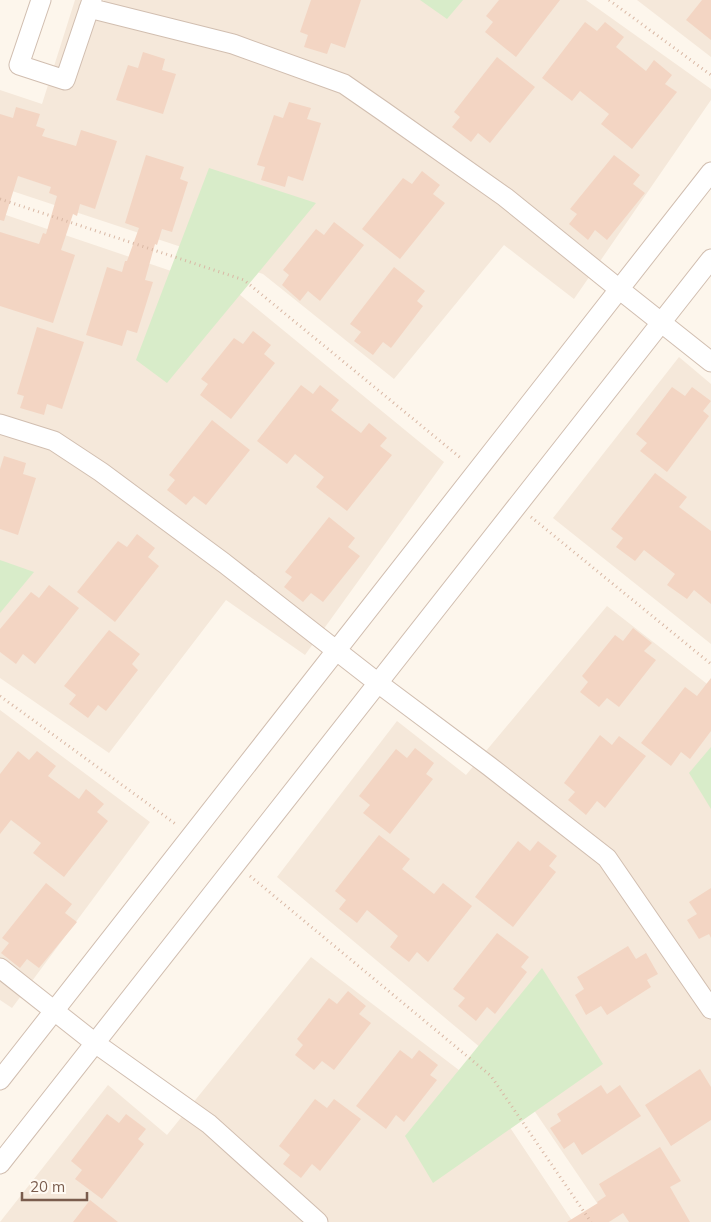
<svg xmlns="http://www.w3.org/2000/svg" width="711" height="1222" viewBox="0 0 711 1222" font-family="Mulish,sans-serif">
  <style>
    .residential { fill: #f5e8da }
    .green { fill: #d8ecc9 }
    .building { fill: #f3d5c3 }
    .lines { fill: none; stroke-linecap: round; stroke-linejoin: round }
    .street-casing { stroke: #d1beb0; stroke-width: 21 }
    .path { stroke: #d9b8a5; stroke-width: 3; stroke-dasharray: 1 4; stroke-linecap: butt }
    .street { stroke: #fff; stroke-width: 19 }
  </style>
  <rect width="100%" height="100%" fill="#fdf6ec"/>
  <path class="residential" d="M75 0H586L711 89V100L574 299 504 245 394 379 263 274 0 187V90L42 104Z
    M637 0H711V57Z
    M0 213 239 294 444 462 305 655 226 600 109 753 0 678Z
    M679 357 711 384V644L553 518Z
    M607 606 711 687V1222H610L506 1069 277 877 397 721 466 775Z
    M0 710 150 822 12 1008 0 1000Z
    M311 957 485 1090 573 1222H0L108 1085 167 1135Z"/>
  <path class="green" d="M420 0H463L447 19Z
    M209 168 316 203 167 383 136 360Z
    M0 560 34 572 0 613Z
    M711 747V809L689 773Z
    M542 968 603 1064 433 1183 405 1136Z"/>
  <path class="building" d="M311 0H361L345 48 331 43 327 54 304 47 308 35 300 32Z
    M499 0H560L516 57 485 32 493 22 486 16Z
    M702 0H711V40L686 20Z
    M585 22 597 31 605 22 624 37 616 47 646 71 654 60 672 75 665 84 677 92 632 149 601 124 609 114 580 91 572 101 542 78Z
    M143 52 165 59 162 70 176 74 163 114 116 100 128 65 138 68Z
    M497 57 535 87 490 143 478 133 471 142 452 127 460 117 454 112Z
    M289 102 311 108 307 119 321 123 303 181 288 176 285 187 261 180 265 167 257 165 274 115 283 118Z
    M16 107 40 114 36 126 45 129 42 136 76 146 81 130 117 141 95 209 80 204 77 216 73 214 61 250 75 255 53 323 0 306V232L39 244 43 233 46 234 57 196 49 193 51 187 18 176 4 221 0 220V114L13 118Z
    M146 155 184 167 180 179 188 182 172 232 162 229 157 245 155 244 145 280 153 282 137 333 127 330 122 346 86 335 107 267 122 272 125 261H127L139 228 125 223Z
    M614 155 640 175 633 184 645 193 607 240 595 230 588 240 569 224 577 214 570 209Z
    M422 171 440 185 433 194 445 203 400 259 362 229 403 178 412 184Z
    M334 222 364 245 320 301 308 291 300 301 282 285 289 275 283 270 316 229 324 235Z
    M394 267 425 291 417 301 423 306 391 348 383 342 373 355 354 341 361 332 350 324Z
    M37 327 84 342 62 409 47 404 44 415 20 408 24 396 17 394Z
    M253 331 271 345 264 354 275 363 231 419 200 395 208 384 201 379 234 338 243 344Z
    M301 385 313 394 320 385 339 400 331 410 361 433 369 423 387 438 380 446 392 455 347 511 316 487 324 477 295 454 287 464 257 441Z
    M672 387 685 396 692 387 711 401 703 411 709 416 667 472 640 451 647 443 636 434Z
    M212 420 250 450 206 505 194 496 186 505 167 490 175 480 169 475Z
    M4 456 26 463 23 474 36 478 18 535 0 529V469Z
    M655 473 687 497 679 507 711 531V604L694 590 687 599 667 585 675 574 644 550 635 561 616 547 623 538 611 529Z
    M329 517 355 538 348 547 360 556 323 602 311 593 303 602 284 587 292 577 285 572Z
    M137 534 155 548 148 557 159 566 115 622 77 592 118 541 127 547Z
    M49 585 79 608 35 664 23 654 16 664 0 652V629L31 592 39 598Z
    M633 628 652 643 644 651 656 660 619 707 607 698 599 707 580 692 588 682 582 676 615 635 623 641Z
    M109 630 140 654 132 664 138 670 106 711 98 705 88 718 69 704 76 695 64 686Z
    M711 678V731L690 759 681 752 671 766 641 743 685 687 697 696Z
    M600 735 612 745 619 736 646 756 605 808 597 801 586 815 568 800 575 792 564 783Z
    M415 748 434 763 426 774 433 779 390 834 363 813 370 805 359 796 396 749 407 758Z
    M18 751 29 760 37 751 56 766 48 776 79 799 86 789 104 804 97 812 108 821 64 877 33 853 41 843 11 820 0 834V774Z
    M379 835 410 859 402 869 434 894 443 883 472 906 428 962 417 952 409 962 390 947 398 936 367 910 357 923 339 909 346 900 335 891Z
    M518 841 530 851 538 841 557 856 549 866 556 872 513 927 475 897Z
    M46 883 72 904 65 913 77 922 39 968 27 959 20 968 1 953 9 943 2 938Z
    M711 888V938L709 934 699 939 687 920 697 914 689 902Z
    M497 933 529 957 521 967 527 972 495 1014 487 1007 476 1021 458 1006 465 998 453 989Z
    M628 946 636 959 646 953 658 974 647 980 651 987 607 1015 601 1006 586 1015 575 995 584 989 577 977Z
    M348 991 366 1006 359 1014 371 1023 334 1070 322 1061 314 1070 295 1055 303 1045 297 1039 329 998 337 1004Z
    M400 1050 412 1059 419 1050 438 1065 430 1075 437 1080 404 1122 396 1115 386 1129 356 1106Z
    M700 1069 711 1087V1120L671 1146 645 1105Z
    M601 1085 607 1094 620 1085 641 1116 582 1155 574 1142 564 1149 550 1128 561 1121 557 1114Z
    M315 1099 327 1108 334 1099 361 1119 320 1171 312 1164 301 1178 283 1164 290 1155 279 1146Z
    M107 1114 119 1123 126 1114 146 1129 138 1139 144 1144 102 1199 75 1179 82 1170 71 1161Z
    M660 1147 681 1181 670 1187 690 1222H629L623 1213 609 1222H567L598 1203 597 1202 606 1196 599 1184Z
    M90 1200 118 1222H73Z"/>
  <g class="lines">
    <g class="street-casing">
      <path id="street" d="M41 0 19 65 65 80 92 0
        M89 8 233 44 344 84 383 111 505 197 619 289 711 362
        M0 424 54 441 101 472 224 563 378 683 489 766 607 858 711 1009
        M0 968 95 1043 209 1124 318 1222
        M0 1080 711 172
        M0 1164 711 259"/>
    </g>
    <path class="path" d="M609 0 711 75
      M0 199 244 280 462 459
      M531 517 711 664
      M0 696 177 825
      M250 876 491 1076 591 1222"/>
    <use href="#street" class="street"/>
  </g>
  <path d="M22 1192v8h65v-8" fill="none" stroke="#7a5c4d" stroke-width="2.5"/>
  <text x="30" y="1192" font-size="15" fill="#7a5c4d" stroke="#fffaf3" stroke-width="4" paint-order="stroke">20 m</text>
</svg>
